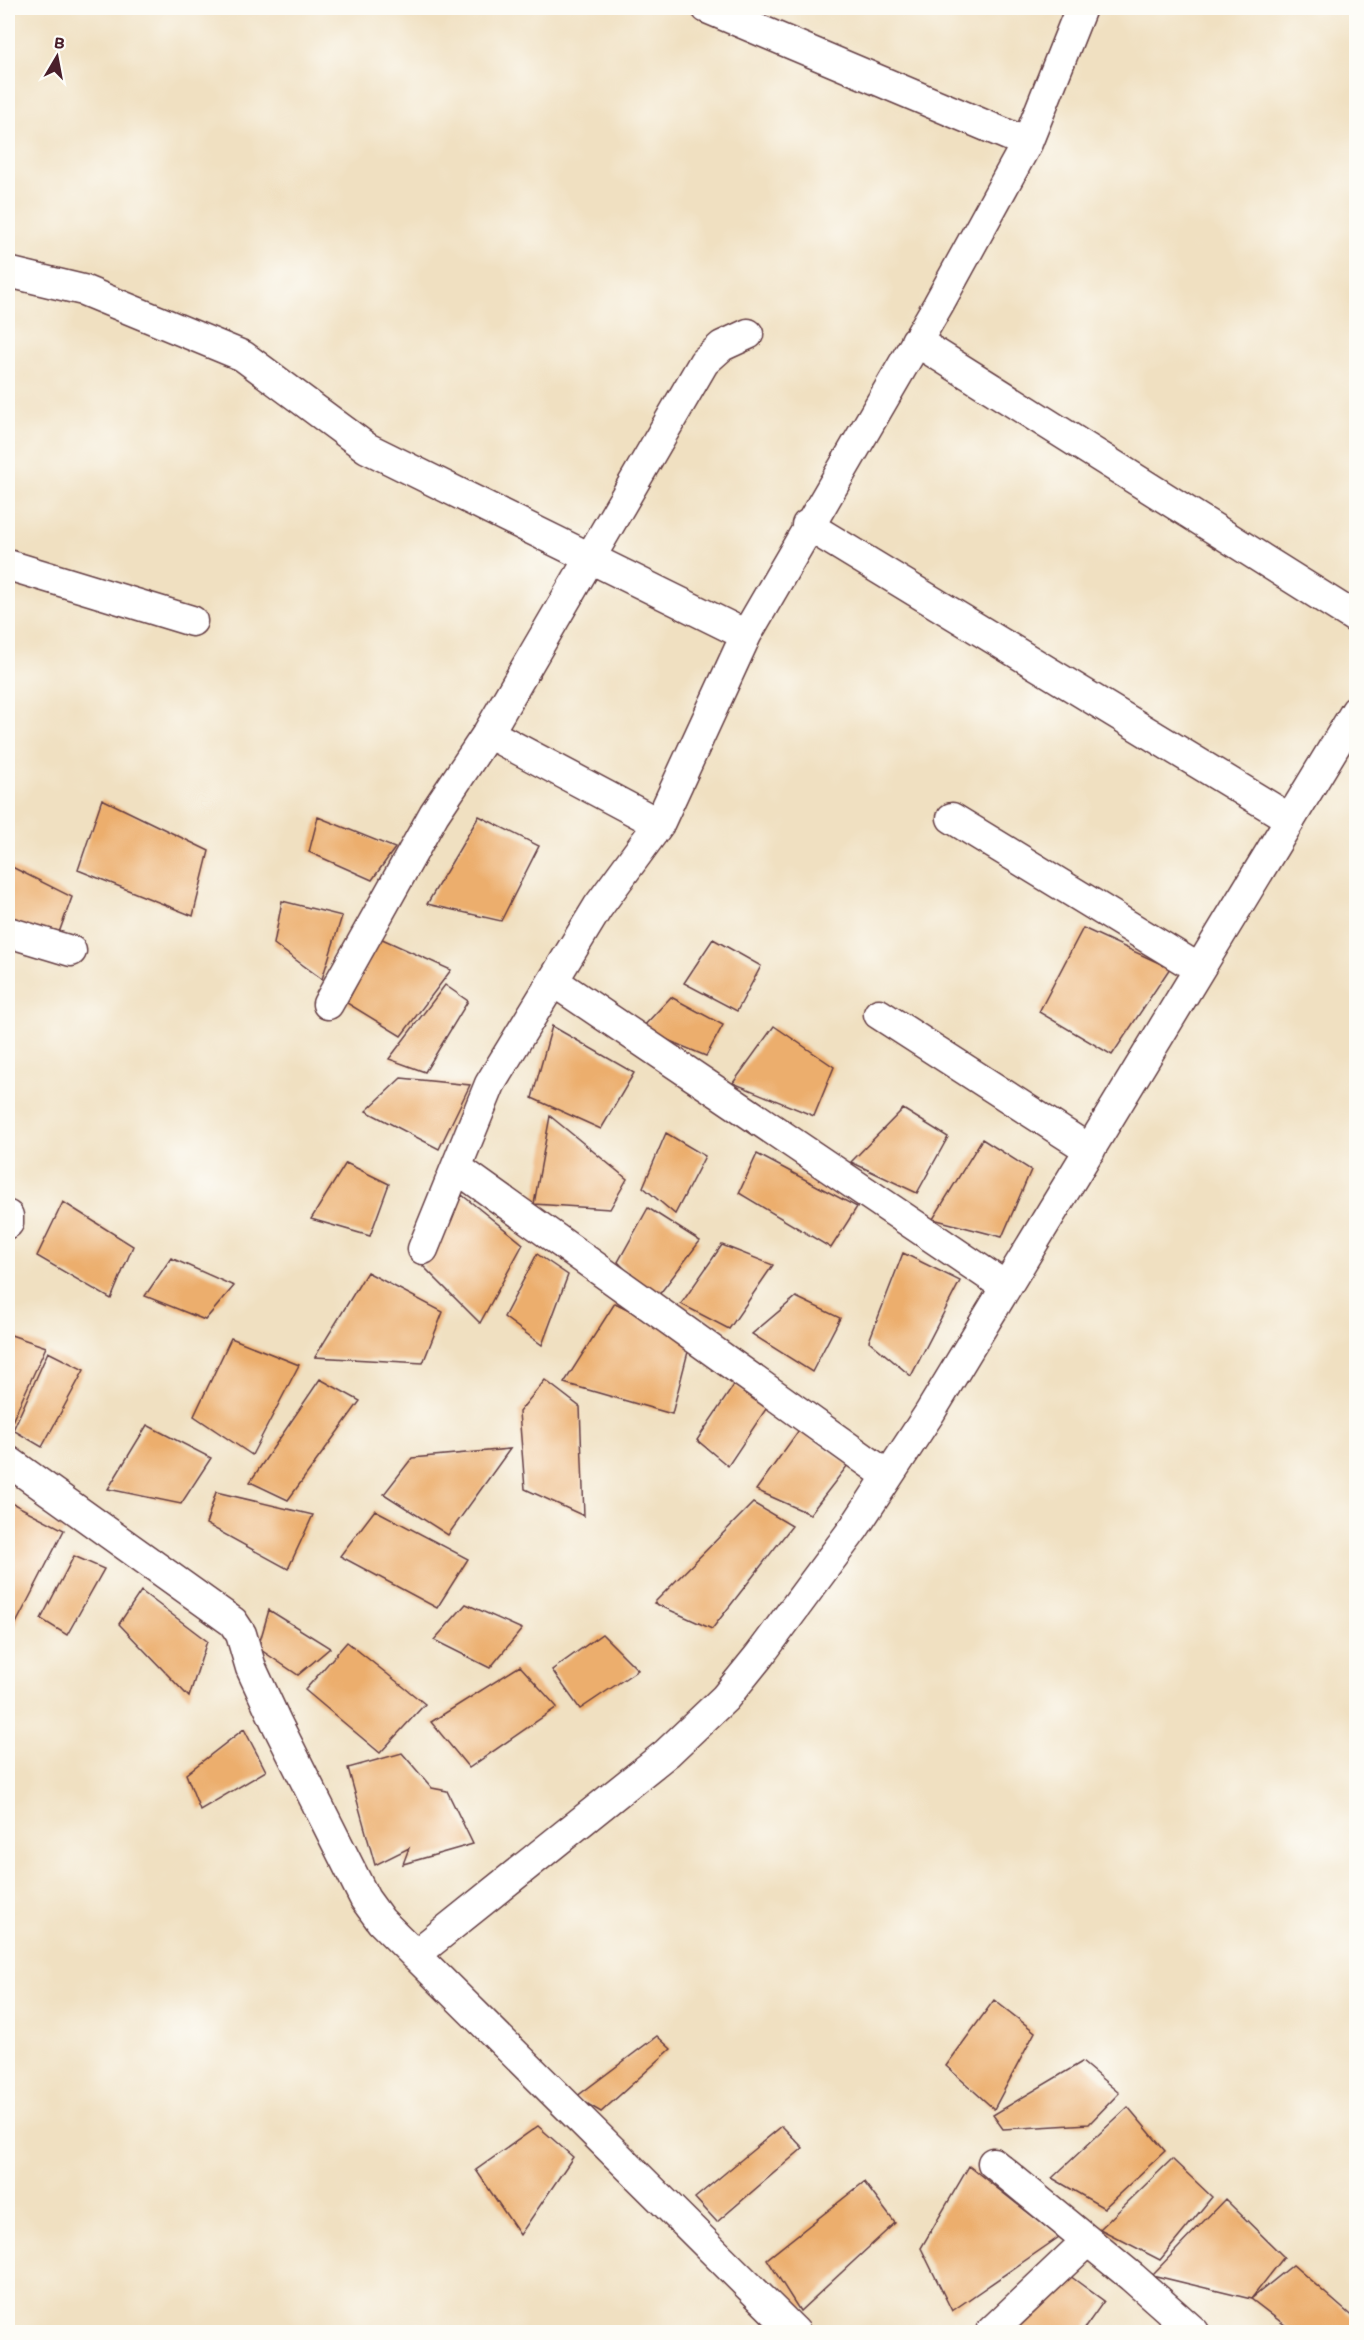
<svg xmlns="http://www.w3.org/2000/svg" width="1364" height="2340" viewBox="0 0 1364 2340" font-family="Itim,sans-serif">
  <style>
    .building { fill: #ecae6d }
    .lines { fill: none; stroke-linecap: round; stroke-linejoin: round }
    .street-casing { stroke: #633c42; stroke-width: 33 }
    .street { stroke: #fff; stroke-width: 30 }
  </style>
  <rect width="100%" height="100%" fill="#fdfcf7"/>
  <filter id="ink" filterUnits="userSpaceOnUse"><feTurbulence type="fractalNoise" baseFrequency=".0167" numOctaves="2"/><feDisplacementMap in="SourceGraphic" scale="12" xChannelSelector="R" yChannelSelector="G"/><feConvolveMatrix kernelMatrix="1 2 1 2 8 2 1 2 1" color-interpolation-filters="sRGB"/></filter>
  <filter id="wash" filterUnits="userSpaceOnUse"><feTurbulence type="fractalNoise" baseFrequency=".008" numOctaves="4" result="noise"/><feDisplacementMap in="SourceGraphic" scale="24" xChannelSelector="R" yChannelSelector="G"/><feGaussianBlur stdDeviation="1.35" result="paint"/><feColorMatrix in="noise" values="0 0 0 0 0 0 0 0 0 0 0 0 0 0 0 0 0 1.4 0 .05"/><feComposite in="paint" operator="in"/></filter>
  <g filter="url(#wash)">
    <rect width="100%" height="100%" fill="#f0e0c1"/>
    <g id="blocks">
      <path class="building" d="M102 799 209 851 193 916 78 870Z
        M479 816 539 846 501 921 427 904Z
        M318 817 395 848 372 880 309 852Z
        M8 865 72 897 53 949 8 930Z
        M282 901 342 916 322 979 274 944Z
        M1083 928 1170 968 1112 1055 1039 1012Z
        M380 938 451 970 401 1036 347 1003Z
        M713 939 761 966 737 1011 684 983Z
        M445 985 468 1001 425 1072 389 1059Z
        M671 997 723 1025 706 1056 641 1029Z
        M552 1026 634 1073 601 1129 532 1098Z
        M774 1026 834 1067 814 1116 733 1083Z
        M401 1078 470 1085 439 1149 366 1111Z
        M903 1109 948 1137 917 1193 851 1162Z
        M550 1116 627 1179 610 1209 534 1204Z
        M666 1133 705 1156 675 1214 643 1187Z
        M982 1139 1031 1170 1002 1237 933 1219Z
        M757 1154 857 1207 831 1248 739 1193Z
        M346 1163 389 1184 370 1236 311 1219Z
        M462 1195 523 1244 480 1323 423 1266Z
        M63 1202 133 1246 111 1299 37 1256Z
        M648 1208 700 1241 655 1300 618 1262Z
        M722 1245 773 1265 729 1329 681 1304Z
        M903 1253 960 1281 911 1376 869 1341Z
        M537 1254 568 1275 542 1345 504 1317Z
        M171 1258 234 1286 205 1320 145 1296Z
        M367 1272 443 1312 423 1363 315 1357Z
        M796 1297 840 1318 812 1372 752 1334Z
        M615 1303 691 1340 672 1414 564 1383Z
        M8 1334 46 1347 9 1428 8 1426Z
        M231 1338 299 1365 252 1455 194 1416Z
        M48 1352 84 1370 42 1447 13 1430Z
        M320 1379 360 1401 288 1500 250 1482Z
        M545 1380 580 1407 584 1516 525 1489 519 1412Z
        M734 1385 768 1406 728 1466 697 1440Z
        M147 1425 211 1458 181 1504 108 1489Z
        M799 1430 848 1465 810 1514 756 1490Z
        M510 1449 448 1535 384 1494 412 1458Z
        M216 1492 313 1515 288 1569 206 1524Z
        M8 1501 64 1530 8 1639Z
        M753 1503 792 1526 712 1629 654 1603Z
        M375 1510 468 1559 437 1608 340 1556Z
        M74 1556 104 1569 67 1635 41 1619Z
        M141 1591 207 1641 189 1697 119 1624Z
        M466 1604 522 1629 490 1668 434 1640Z
        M269 1610 330 1648 298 1675 258 1648Z
        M602 1634 638 1670 580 1709 552 1670Z
        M347 1642 425 1704 380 1753 305 1690Z
        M520 1666 557 1707 469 1768 431 1722Z
        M244 1729 266 1771 200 1810 186 1774Z
        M402 1753 432 1788 447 1791 473 1844 403 1864 409 1848 375 1865 348 1768Z
        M994 2000 1035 2032 994 2109 946 2066Z
        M657 2036 671 2049 601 2112 576 2097Z
        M1082 2062 1119 2093 1089 2124 1003 2129 993 2115Z
        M1128 2107 1165 2151 1104 2208 1052 2178Z
        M538 2126 573 2157 520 2235 476 2170Z
        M782 2126 803 2148 717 2222 695 2198Z
        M1172 2159 1212 2197 1160 2260 1100 2229Z
        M969 2166 1059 2237 952 2311 921 2248Z
        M864 2182 895 2223 800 2311 767 2259Z
        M1225 2199 1284 2257 1251 2299 1293 2265 1356 2320V2332H1294L1251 2299 1152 2275Z
        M1070 2276 1104 2301 1082 2332H1011Z"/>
    </g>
  </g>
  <g filter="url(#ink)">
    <use href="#blocks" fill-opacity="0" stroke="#633c42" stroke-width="1.5"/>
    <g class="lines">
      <g class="street-casing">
        <path id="street" d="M1027 143 1081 8
          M8 272 83 290 243 356 367 448 746 635
          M916 341 1356 618
          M807 525 1290 819
          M8 565 192 621
          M488 733 659 824
          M952 818 1199 969
          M8 932 71 951
          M553 981 1006 1287
          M328 1004 434 814 488 733 704 362 722 346 748 334
          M879 1014 1090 1150
          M457 1168 888 1476
          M8 1216V1223
          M423 1249 490 1084 598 907 659 824 746 635 938 305 1027 143 707 8
          M8 1461 233 1622 241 1634 251 1668 277 1724 365 1899 381 1921 795 2332
          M415 1955 667 1753 725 1698 759 1656 854 1528 929 1414 1356 711
          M993 2163 1132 2277 1194 2332
          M991 2332 1087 2241"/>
      </g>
      <use href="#street" class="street"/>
    </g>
  </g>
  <rect width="1364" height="2340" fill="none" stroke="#fdfcf7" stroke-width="30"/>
  <g transform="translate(57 57) rotate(10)" stroke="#fdfcf7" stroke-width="4.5" paint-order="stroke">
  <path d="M0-4.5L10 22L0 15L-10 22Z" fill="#4a1f2b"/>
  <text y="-9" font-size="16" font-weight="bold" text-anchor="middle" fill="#4a1f2b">B</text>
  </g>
</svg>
